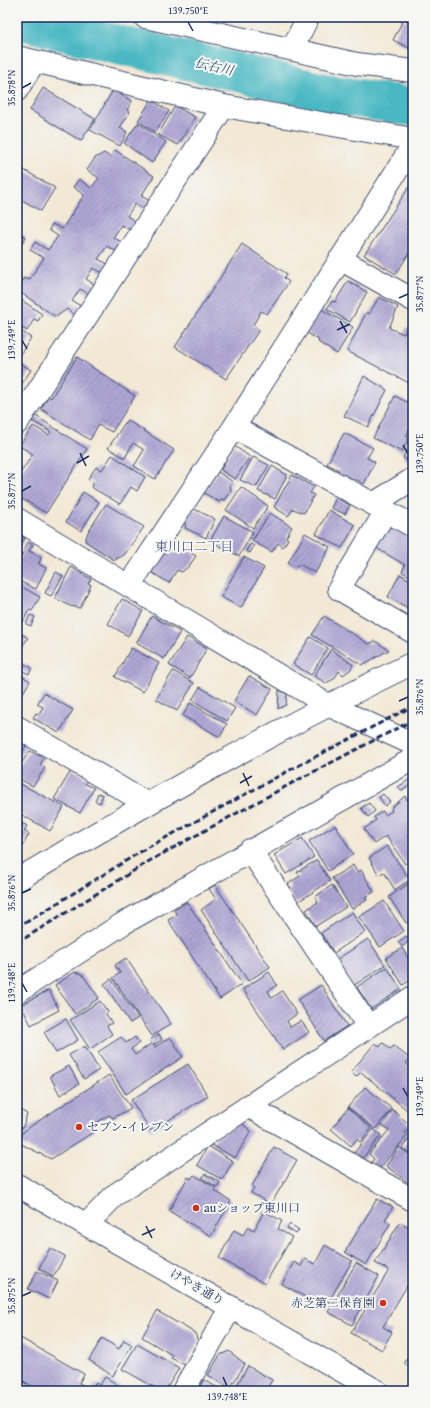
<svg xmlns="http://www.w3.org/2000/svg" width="430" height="1408" viewBox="0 0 430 1408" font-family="'Gentium Book Plus','Noto Serif JP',serif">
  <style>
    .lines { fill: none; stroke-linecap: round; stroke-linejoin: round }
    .river { stroke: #4ab8c3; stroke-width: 39 }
    .building { fill: url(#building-hatch) }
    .street-casing { stroke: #3b4b70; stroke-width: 24 }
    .secondary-casing { stroke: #3b4b70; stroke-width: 24 }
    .street { stroke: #fff; stroke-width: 22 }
    .secondary { stroke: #fff; stroke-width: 22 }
    .rail { stroke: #1b2f5e; stroke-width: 3; stroke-dasharray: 6 3; stroke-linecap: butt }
    .ticks { fill: none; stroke: #1b2f5e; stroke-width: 1.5 }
    .poi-dot { fill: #c8321e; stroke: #f6f6f2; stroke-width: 1.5 }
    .labels { text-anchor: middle; stroke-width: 4; stroke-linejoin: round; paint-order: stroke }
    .poi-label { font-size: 12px; fill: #1b2f5e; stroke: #f6f6f2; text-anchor: start }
    .street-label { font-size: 12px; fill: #1b2f5e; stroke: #f6f6f2 }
    .water-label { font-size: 13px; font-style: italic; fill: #29587c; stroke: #f6f6f2 }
    .neighbourhood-label { font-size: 13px; fill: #4e5987; stroke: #f6f6f2 }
    .neatline { fill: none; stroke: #1b2f5e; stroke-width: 1.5 }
    .ticks-label { font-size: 10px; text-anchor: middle; fill: #1b2f5e }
  </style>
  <defs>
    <pattern id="building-hatch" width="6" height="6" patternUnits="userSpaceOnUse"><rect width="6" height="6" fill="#aea6d4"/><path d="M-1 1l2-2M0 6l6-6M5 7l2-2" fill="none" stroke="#8d88af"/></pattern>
  </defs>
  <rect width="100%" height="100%" fill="#f6f6f2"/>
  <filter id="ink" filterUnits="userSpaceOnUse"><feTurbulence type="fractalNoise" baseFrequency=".025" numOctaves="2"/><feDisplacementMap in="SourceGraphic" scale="8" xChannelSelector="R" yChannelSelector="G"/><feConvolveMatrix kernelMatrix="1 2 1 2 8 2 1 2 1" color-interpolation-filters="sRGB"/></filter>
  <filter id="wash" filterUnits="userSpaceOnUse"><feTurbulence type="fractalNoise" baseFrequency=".012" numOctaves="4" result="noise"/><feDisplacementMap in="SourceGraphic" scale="16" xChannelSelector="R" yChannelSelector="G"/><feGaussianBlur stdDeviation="0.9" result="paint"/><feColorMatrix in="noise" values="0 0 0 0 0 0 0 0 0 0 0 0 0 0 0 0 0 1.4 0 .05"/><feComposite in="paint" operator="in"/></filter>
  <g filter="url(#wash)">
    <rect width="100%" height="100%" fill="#f3e8d5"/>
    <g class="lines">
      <path class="river" d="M17 19 69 33 330 94 413 107"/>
    </g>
    <g id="blocks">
      <path class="building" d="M408 17H413V46L411 49 393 40 403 20 406 21Z
        M43 88 95 119 81 141 30 110Z
        M113 90 132 101 127 110 130 112 120 128 127 132 120 146 90 130Z
        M151 100 169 111 155 132 138 121Z
        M175 106 195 117 178 145 158 135Z
        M138 123 166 142 152 163 124 143Z
        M115 150 154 176 141 196 150 201 144 210 135 204 127 216 136 222 130 230 121 225 113 238 123 242 117 252 107 246 98 259 108 264 103 273 93 268 86 279 95 285 89 294 80 289 72 301 81 306 75 315 67 309 56 317 17 290 24 278 29 280 44 258 30 250 35 242 48 250 58 236 49 230 52 224 62 229 84 195 73 187 79 179 91 188 99 178 87 170 95 158 104 153 110 157Z
        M17 166 55 188 41 211 17 197Z
        M413 181V247L396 274 364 255Z
        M17 232 26 237 17 252Z
        M242 244 287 274 284 278 289 282 267 314 261 311 253 325 259 330 226 379 175 347Z
        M348 281 367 292 350 322 327 309 332 301 335 302Z
        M17 297 42 314 38 321 34 319 27 331 17 325Z
        M379 297 398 307 389 328 404 334 407 327 413 330V385L347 351 366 313 369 314Z
        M321 309 353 327 337 354 318 342 319 340 307 333Z
        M17 328 31 338 17 359Z
        M77 357 135 396 112 432 98 425 90 440 41 409 48 396 51 398Z
        M17 361 31 370 21 385 17 382Z
        M364 376 387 390 368 427 344 416Z
        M395 396 413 405V422L406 436 409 437 402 452 373 438Z
        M36 416 87 449 46 513 17 496V478L33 454 19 446 33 426 49 435 51 432 32 421Z
        M127 420 174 450 155 479 134 466 144 450 133 443 125 458 108 448Z
        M344 433 373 448 367 458 375 462 364 484 356 479 354 482 337 473 339 470 327 464Z
        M233 445 250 457 235 479 221 470Z
        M406 450 413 453 412 462 403 458Z
        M112 455 145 477 137 491 131 487 120 504 91 487 94 483 88 479 96 467 102 470Z
        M253 457 269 465 256 487 240 480Z
        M272 466 287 475 275 499 258 491Z
        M218 472 233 482 230 486 231 490 224 500 221 499 219 502 204 493Z
        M292 475 314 487 310 493 314 495 304 513 293 509 288 516 274 507Z
        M241 487 268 506 253 528 226 510Z
        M83 492 99 502 81 531 66 522Z
        M336 498 350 505 345 514 331 508Z
        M106 504 144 527 124 555 114 560 85 541 88 532Z
        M192 508 215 519 206 538 185 528 186 525 183 522Z
        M329 510 355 525 342 548 316 534Z
        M270 513 292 527 286 537 288 539 283 547 278 543 272 552 252 541Z
        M224 516 253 532 239 556 210 541Z
        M391 527 413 539V577L402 572 405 565 373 546 387 529Z
        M305 533 330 547 315 573 299 564 297 567 288 563Z
        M17 534 25 538 17 551Z
        M171 540 196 556 189 566 182 572 177 570 169 583 151 572Z
        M28 542 33 545 29 551 41 557 39 564 46 568 36 589 17 580V565Z
        M251 544 254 546 250 553 246 551Z
        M244 557 264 568 241 608 221 597Z
        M71 567 91 579 88 583 91 585 80 608 70 606 55 598Z
        M56 572 63 576 51 596 45 593Z
        M400 574 413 582V598L408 608 388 597Z
        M17 584 40 597 32 611 29 610 23 622 17 618Z
        M122 599 143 611 128 636 108 624Z
        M413 605V621L406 617Z
        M30 615 35 617 31 626 26 624Z
        M152 616 180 632 164 659 136 643Z
        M324 616 369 644 375 641 389 650 362 665 312 635Z
        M17 631 28 638 17 654Z
        M187 637 207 648 190 678 169 665Z
        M310 637 328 648 311 675 293 664Z
        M131 648 159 663 143 692 115 677Z
        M331 649 353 665 350 670 343 675 339 671 334 679 326 683 314 676Z
        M19 661 32 668 29 674 17 668Z
        M173 671 194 683 177 711 156 699Z
        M17 673 30 681 17 703Z
        M249 676 272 689 257 715 234 701Z
        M200 687 235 708 227 721 192 700Z
        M279 690 287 694 286 705 278 709Z
        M44 693 73 710 59 733 33 718 36 713 39 714 43 707 37 704Z
        M190 703 227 724 220 737 183 716Z
        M17 736 28 742 17 762Z
        M30 751 44 758 40 765 45 768 33 786 17 778V769Z
        M72 769 88 779 85 784 94 788 80 813 54 799Z
        M413 777V783L401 791 398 787Z
        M17 782 64 807 50 831 17 812Z
        M98 793 103 795 100 803 95 801Z
        M383 794 390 802 385 806 379 797Z
        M405 796 407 800H413V858L405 864 386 836 374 844 364 829 376 820 374 817 383 811 385 815 392 811 391 808Z
        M369 803 375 811 368 817 361 808Z
        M17 820 27 826 24 831 29 834 21 849 17 847Z
        M335 825 353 854 328 871 309 841Z
        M302 838 314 857 286 874 274 855Z
        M387 846 410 880 395 890 384 872 379 875 369 858Z
        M317 860 330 881 296 903 287 890 291 888 288 884 300 876 297 872Z
        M353 865 357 872 361 870 374 892 365 897 367 900 352 909 332 878Z
        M408 884 413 892V919L406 923 389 897Z
        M215 885 270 967 248 981 201 910 216 899 209 889Z
        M332 885 346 907 316 926 306 910 318 902 315 897Z
        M384 901 404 931 380 947 359 917Z
        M187 902 242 984 220 999 168 920 177 915 174 910Z
        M352 912 365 932 334 953 321 933Z
        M406 936 409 941 402 947 398 942Z
        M368 939 385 965 353 986 336 960Z
        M402 948 413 966V978L403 985 386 958Z
        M126 958 171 1024 152 1036 113 978 120 973 115 965Z
        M387 967 401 989 371 1009 357 987Z
        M75 972 82 974 99 998 75 1014 55 985Z
        M269 972 277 985 268 991 272 998 282 991 297 1014 287 1021 290 1027 301 1021 309 1032 283 1050 243 989Z
        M111 979 138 1018 130 1023 104 984Z
        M321 985 347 1026 324 1041 298 1000Z
        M49 990 59 1010 31 1025 21 1005Z
        M100 1001 108 1012 106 1014 112 1023 107 1026 112 1034 90 1049 70 1020Z
        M66 1019 78 1040 56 1053 44 1032Z
        M159 1034 162 1040 153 1045 155 1047 170 1037 183 1057 126 1094 98 1052 121 1037 126 1043 135 1037 139 1043 131 1049 135 1055 152 1043 150 1040Z
        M375 1043 380 1047 383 1043 390 1049 394 1046 410 1059 406 1063 413 1069V1115L361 1072 356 1077 351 1072Z
        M85 1046 99 1070 84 1079 69 1055Z
        M188 1064 208 1096 151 1131 131 1100Z
        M69 1066 79 1084 60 1095 50 1076Z
        M109 1075 131 1108 113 1118 109 1115 93 1125 95 1131 51 1159 17 1142V1137L31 1126Z
        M365 1087 392 1109 375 1129 348 1107Z
        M17 1108 27 1114 23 1127 17 1131Z
        M348 1108 371 1128 360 1142 357 1139 351 1146 331 1129Z
        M393 1110 411 1126 405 1133 408 1135 379 1169 371 1163 374 1159 369 1154 389 1130 381 1124Z
        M241 1123 251 1131 235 1158 212 1145 215 1139Z
        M373 1129 381 1135 362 1159 354 1153Z
        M413 1134V1156L402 1148Z
        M208 1146 233 1161 222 1180 197 1165Z
        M274 1147 297 1160 271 1204 251 1193 254 1187 252 1186Z
        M399 1147 413 1157V1186L386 1166Z
        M205 1174 220 1182 217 1187 202 1178Z
        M194 1175 216 1188 215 1191 231 1201 211 1236 169 1211 188 1177 191 1179Z
        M377 1199 393 1207 385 1220 390 1224 366 1265 345 1252Z
        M264 1211 282 1221 278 1229 292 1237 265 1284 219 1258 234 1230 243 1235 248 1227 254 1230Z
        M400 1222 413 1229V1275L383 1327 392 1332 382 1350 351 1333 389 1270 375 1263Z
        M290 1224 299 1230 296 1234 287 1228Z
        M325 1245 352 1261 325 1308 282 1284 294 1262 301 1266 305 1259 315 1264Z
        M50 1248 65 1256 53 1277 39 1268Z
        M356 1263 379 1276 352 1325 328 1312Z
        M37 1271 58 1281 49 1299 28 1289Z
        M413 1279V1290L408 1287Z
        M157 1311 195 1333 198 1342 185 1365 171 1358 172 1355 142 1337Z
        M17 1336 84 1374 79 1383 85 1386 83 1391H40L17 1377Z
        M102 1338 119 1349 124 1340 132 1345 113 1376 89 1360Z
        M137 1344 179 1368 165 1391H161L122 1369Z
        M413 1349V1369L404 1364Z
        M229 1351 245 1364 230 1388 208 1375 220 1355Z
        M248 1366 272 1380 265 1391 234 1390Z
        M105 1377 128 1391H90L95 1383 100 1385Z
        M17 1378 27 1384 23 1391 17 1390Z
        M204 1380 222 1390 221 1391H197Z"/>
    </g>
  </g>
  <g filter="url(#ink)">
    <use href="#blocks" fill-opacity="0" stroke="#3b4b70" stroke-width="1"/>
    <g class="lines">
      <g class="street-casing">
        <path id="street" d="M145 17 357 64 413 71
          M292 49 308 17
          M17 57 224 106 413 139
          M17 90 34 62
          M340 259 413 300
          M17 423 224 106
          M234 427 413 526
          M373 504 413 479
          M386 511 339 589 413 632
          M17 519 328 705 413 744
          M129 586 234 427 413 145
          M17 727 146 803
          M250 850 368 1026
          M17 992 124 923 413 759
          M248 1106 413 1200
          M87 1224 115 1195 413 997
          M183 1391 231 1307"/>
      </g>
      <g class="secondary-casing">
        <path id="secondary" d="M17 880C147 803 277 729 413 663
          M17 1185 377 1391"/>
      </g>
      <use href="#street" class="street"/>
      <use href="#secondary" class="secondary"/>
      <path class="rail" d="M17 928 145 849 288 771 413 706
        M17 943 151 860 294 782 413 720"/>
    </g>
  </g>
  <path class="ticks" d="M188 22 193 31M22 88 31 83M399 298 408 294M340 321 347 333M337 330 350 324M22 340 27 349M403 445 408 454M80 453 86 466M77 463 89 456M22 491 31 486M399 701 408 697M243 773 249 786M240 783 252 776M22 893 31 889M22 983 27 992M403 1088 408 1097M146 1226 152 1238M142 1235 155 1229M22 1296 31 1292M223 1377 227 1386"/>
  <g class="poi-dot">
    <circle cx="79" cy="1127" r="4"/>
    <circle cx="196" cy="1208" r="4"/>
    <circle cx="383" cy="1303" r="4"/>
  </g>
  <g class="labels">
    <g class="poi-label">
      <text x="87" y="1131">セブン-イレブン</text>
      <text x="204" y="1212">auショップ東川口</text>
      <text x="375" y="1307" text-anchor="end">赤芝第二保育園</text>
    </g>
    <g class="street-label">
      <text transform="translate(197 1287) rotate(30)" y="4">けやき通り</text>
    </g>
    <g class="water-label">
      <text transform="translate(214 66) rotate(13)" y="5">伝右川</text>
    </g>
    <g class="neighbourhood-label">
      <text x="194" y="551">東川口二丁目</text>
    </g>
  </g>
  <rect width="430" height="1408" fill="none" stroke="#f6f6f2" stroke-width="44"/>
  <rect x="22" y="22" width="386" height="1364" class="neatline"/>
  <g class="ticks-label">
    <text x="188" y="14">139.750°E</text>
    <text transform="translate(11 88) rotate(-90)" y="4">35.878°N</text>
    <text transform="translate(419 294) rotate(-90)" y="4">35.877°N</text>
    <text transform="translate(11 340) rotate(-90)" y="4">139.749°E</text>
    <text transform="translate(419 454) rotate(-90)" y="4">139.750°E</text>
    <text transform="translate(11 491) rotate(-90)" y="4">35.877°N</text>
    <text transform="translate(419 697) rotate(-90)" y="4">35.876°N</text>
    <text transform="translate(11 893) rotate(-90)" y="4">35.876°N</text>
    <text transform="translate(11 983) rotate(-90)" y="4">139.748°E</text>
    <text transform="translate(419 1097) rotate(-90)" y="4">139.749°E</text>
    <text transform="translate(11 1296) rotate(-90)" y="4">35.875°N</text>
    <text x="227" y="1400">139.748°E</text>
  </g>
</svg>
